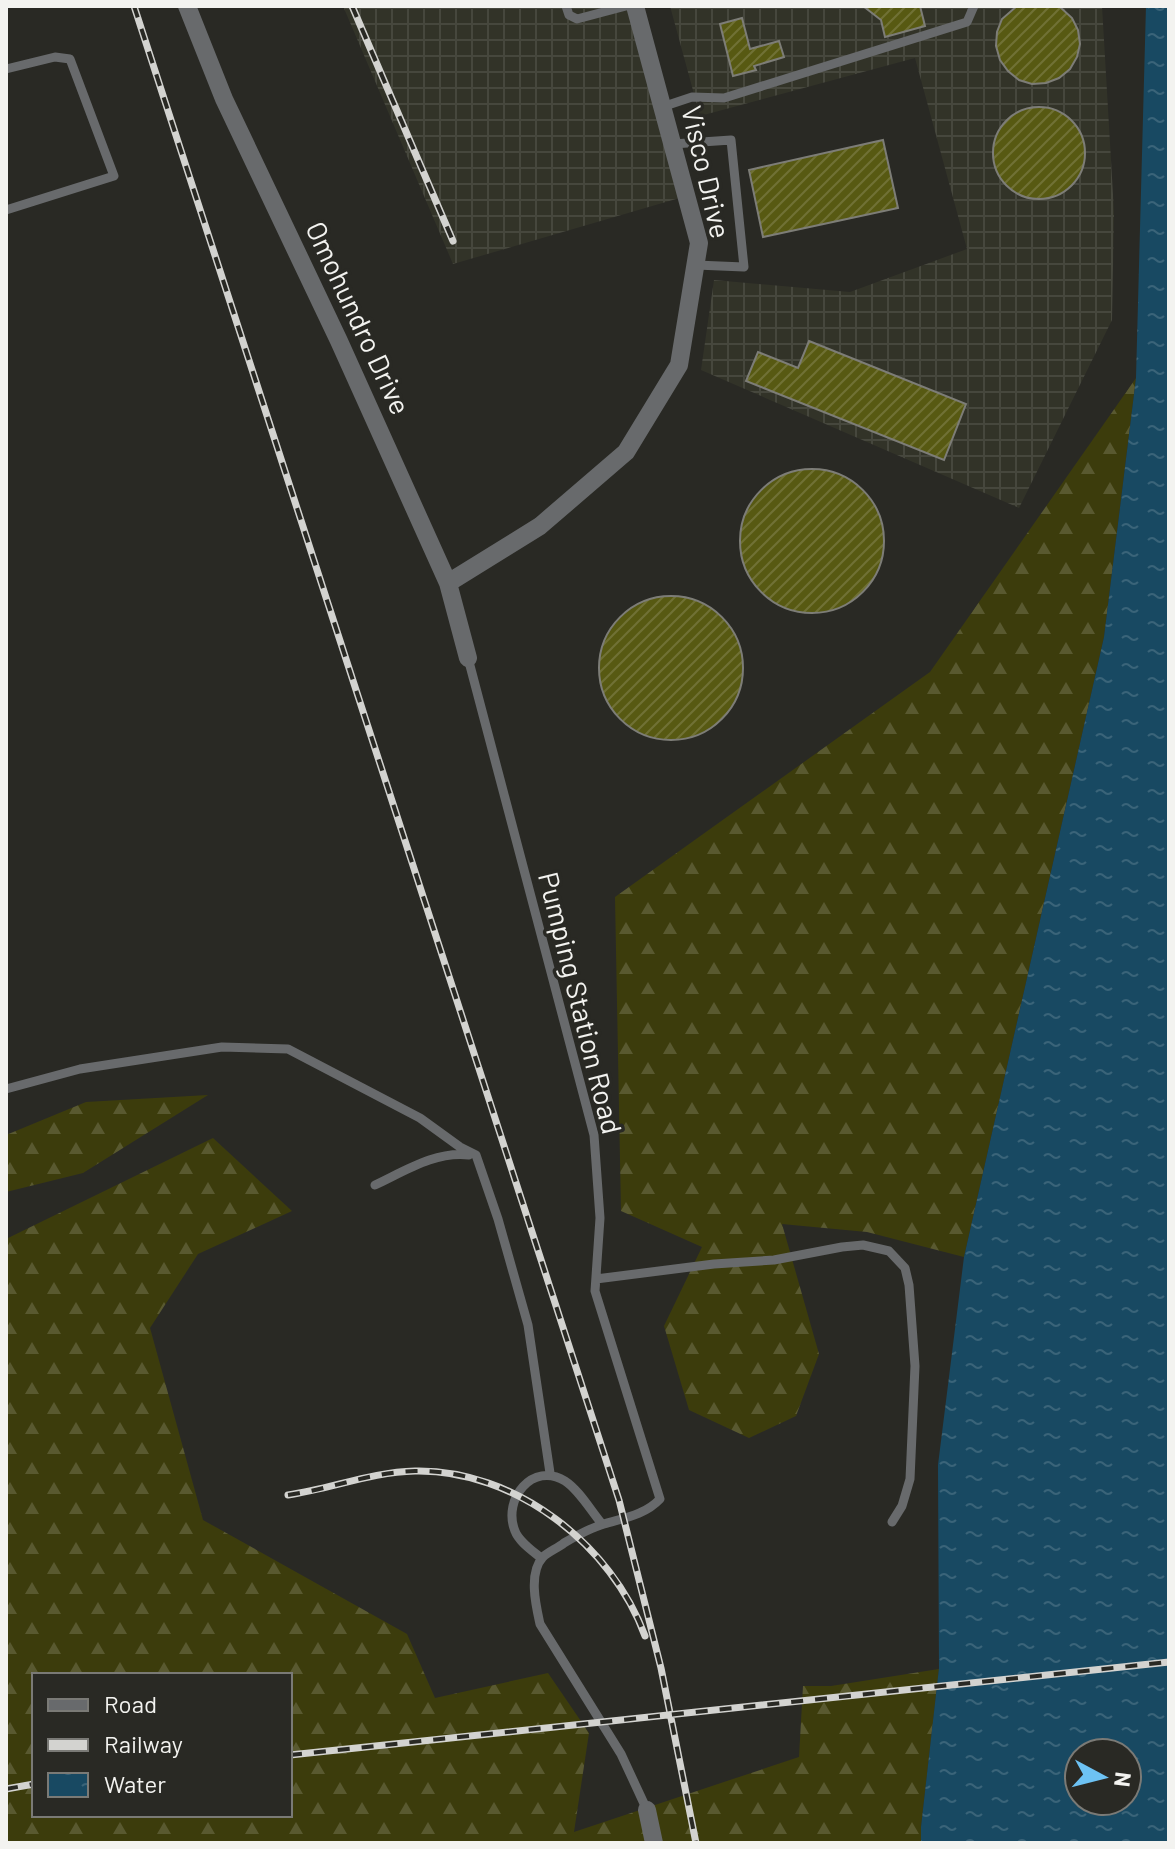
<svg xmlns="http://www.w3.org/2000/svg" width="1175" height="1849" viewBox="0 0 1175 1849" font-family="Barlow,sans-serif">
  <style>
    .industrial { fill: url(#industrial-grid) }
    .forest { fill: url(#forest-firs); fill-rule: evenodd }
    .water { fill: url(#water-ripples); fill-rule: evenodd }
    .building { fill: url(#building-hatch); stroke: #7d7d77; stroke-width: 2 }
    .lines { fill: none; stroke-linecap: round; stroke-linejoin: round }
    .service { stroke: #686a6c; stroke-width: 9 }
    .minor { stroke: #686a6c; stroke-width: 18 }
    .rail-casing { stroke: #d3d3d0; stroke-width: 7 }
    .rail { stroke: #292924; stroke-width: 4; stroke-dasharray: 12; stroke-linecap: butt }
    .labels { text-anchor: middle; stroke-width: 7; stroke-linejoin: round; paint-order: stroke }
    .street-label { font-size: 28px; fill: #f3f3f0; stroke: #292924 }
  </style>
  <defs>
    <pattern id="industrial-grid" width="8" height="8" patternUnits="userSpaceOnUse" patternTransform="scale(2)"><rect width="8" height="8" fill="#323328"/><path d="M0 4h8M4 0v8" fill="none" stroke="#46473d"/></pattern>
    <pattern id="forest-firs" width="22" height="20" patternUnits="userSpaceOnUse" patternTransform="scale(2)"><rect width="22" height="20" fill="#3c3c0c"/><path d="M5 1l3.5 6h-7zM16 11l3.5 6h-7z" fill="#595930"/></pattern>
    <pattern id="water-ripples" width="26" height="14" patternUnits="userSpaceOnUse" patternTransform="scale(2)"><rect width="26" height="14" fill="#184962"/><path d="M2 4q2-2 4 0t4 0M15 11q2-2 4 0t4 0" fill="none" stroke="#3a6479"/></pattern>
    <pattern id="building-hatch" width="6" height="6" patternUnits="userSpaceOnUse" patternTransform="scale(2)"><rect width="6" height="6" fill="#575912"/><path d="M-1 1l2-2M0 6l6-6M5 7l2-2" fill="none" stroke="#707135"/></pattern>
  </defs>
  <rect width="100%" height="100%" fill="#292924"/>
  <path class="industrial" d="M343 6H628L683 197 453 264Z
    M670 6H1102L1114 212 1112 320 1019 508 701 370 714 280 850 292 967 249 915 58 700 116Z"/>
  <path class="forest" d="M1136 378 1104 637 964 1257 867 1232 782 1224 819 1354 796 1416 749 1438 689 1410 664 1326 702 1247 621 1211 615 897 930 672Z
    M208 1095 83 1173 6 1192V1135L86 1102Z
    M213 1138 292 1211 198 1254 150 1328 203 1520 407 1634 435 1698 548 1673 589 1733 574 1832 799 1757 803 1686H831L939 1669 921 1827V1843H6V1239ZM34 1675H290V1815H34Z"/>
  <path class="water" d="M1146 6H1169V1843H921V1827L939 1668 938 1465 964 1257 1104 637 1136 378ZM1079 1753H1127V1801H1079Z"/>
  <path class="building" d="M863 6H920L925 26 885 37 881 20Z
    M1017 6H1059L1072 18 1078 30 1080 44 1077 57 1070 69 1059 78 1046 83 1032 84 1019 80 1008 71 1000 60 996 46 997 32 1002 19Z
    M742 18 750 49 779 41 784 57 754 66 756 70 733 76 720 24Z
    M993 153a46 46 0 1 1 92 0a46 46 0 1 1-92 0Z
    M883 140 898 208 763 237 749 170Z
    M809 341 966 404 944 460 746 381 758 352 798 368Z
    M740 541a72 72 0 1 1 144 0a72 72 0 1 1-144 0Z
    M599 668a72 72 0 1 1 144 0a72 72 0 1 1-144 0Z"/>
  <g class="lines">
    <path class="service" d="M566 6 569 15 577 19 626 6
      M6 69 55 57 70 59 114 176 6 210
      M662 107 692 97 724 98 967 22 974 6
      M673 144 731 140 744 267 696 265
      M468 658 594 1135 600 1218 595 1291 660 1499C645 1515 624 1518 604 1524 590 1528 576 1536 564 1543 558 1548 548 1552 543 1557 528 1573 536 1606 540 1624L621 1754 647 1810
      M6 1089 80 1069 222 1047 288 1049 420 1118 460 1147 476 1155 498 1219 528 1325 550 1473
      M375 1185C405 1171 435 1151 469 1155
      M596 1279 714 1264 774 1260 842 1247 863 1245 889 1251 905 1268 909 1285 915 1366 910 1479 902 1506 892 1522
      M541 1558C533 1551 519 1542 515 1531 502 1499 533 1461 565 1481 579 1490 591 1511 602 1524"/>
    <path class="minor" d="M187 6 224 99 339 341 448 583 468 658
      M448 583 540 526 626 452 679 365 699 243 635 6
      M647 1810 654 1843"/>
    <g class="rail-casing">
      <path id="rail" d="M134 6 619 1500 661 1668 696 1843
        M352 6 453 241
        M288 1495C331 1489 371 1472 415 1471 515 1469 612 1545 645 1636
        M290 1755 1169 1662
        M6 1789 34 1784"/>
    </g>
    <use href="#rail" class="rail"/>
  </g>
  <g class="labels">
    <g class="street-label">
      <text transform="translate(706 172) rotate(77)" y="10">Visco Drive</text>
      <text transform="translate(358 318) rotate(65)" y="10">Omohundro Drive</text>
      <text transform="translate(580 1003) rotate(76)" y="10">Pumping Station Road</text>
    </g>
  </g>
  <rect width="1175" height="1849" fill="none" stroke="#f3f3f0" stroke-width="16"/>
  <rect x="32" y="1673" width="260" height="144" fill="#292924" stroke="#7a7a76" stroke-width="2"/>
  <rect x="48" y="1699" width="40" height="12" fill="#686a6c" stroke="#7a7a76" stroke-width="2"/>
  <text x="104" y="1713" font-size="24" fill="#f3f3f0">Road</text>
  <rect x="48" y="1739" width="40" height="12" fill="#d3d3d0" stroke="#7a7a76" stroke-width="2"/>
  <text x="104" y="1753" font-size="24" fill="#f3f3f0">Railway</text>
  <rect x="48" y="1773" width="40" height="24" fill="url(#water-ripples)" stroke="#7a7a76" stroke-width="2"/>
  <text x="104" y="1793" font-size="24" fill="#f3f3f0">Water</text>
  <g transform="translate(1103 1777) rotate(97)"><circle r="38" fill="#292924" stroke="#7a7a76" stroke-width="2"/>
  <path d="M0-6L14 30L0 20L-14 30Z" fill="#6dc2f3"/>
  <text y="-12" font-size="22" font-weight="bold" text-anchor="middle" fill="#f3f3f0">N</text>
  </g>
</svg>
